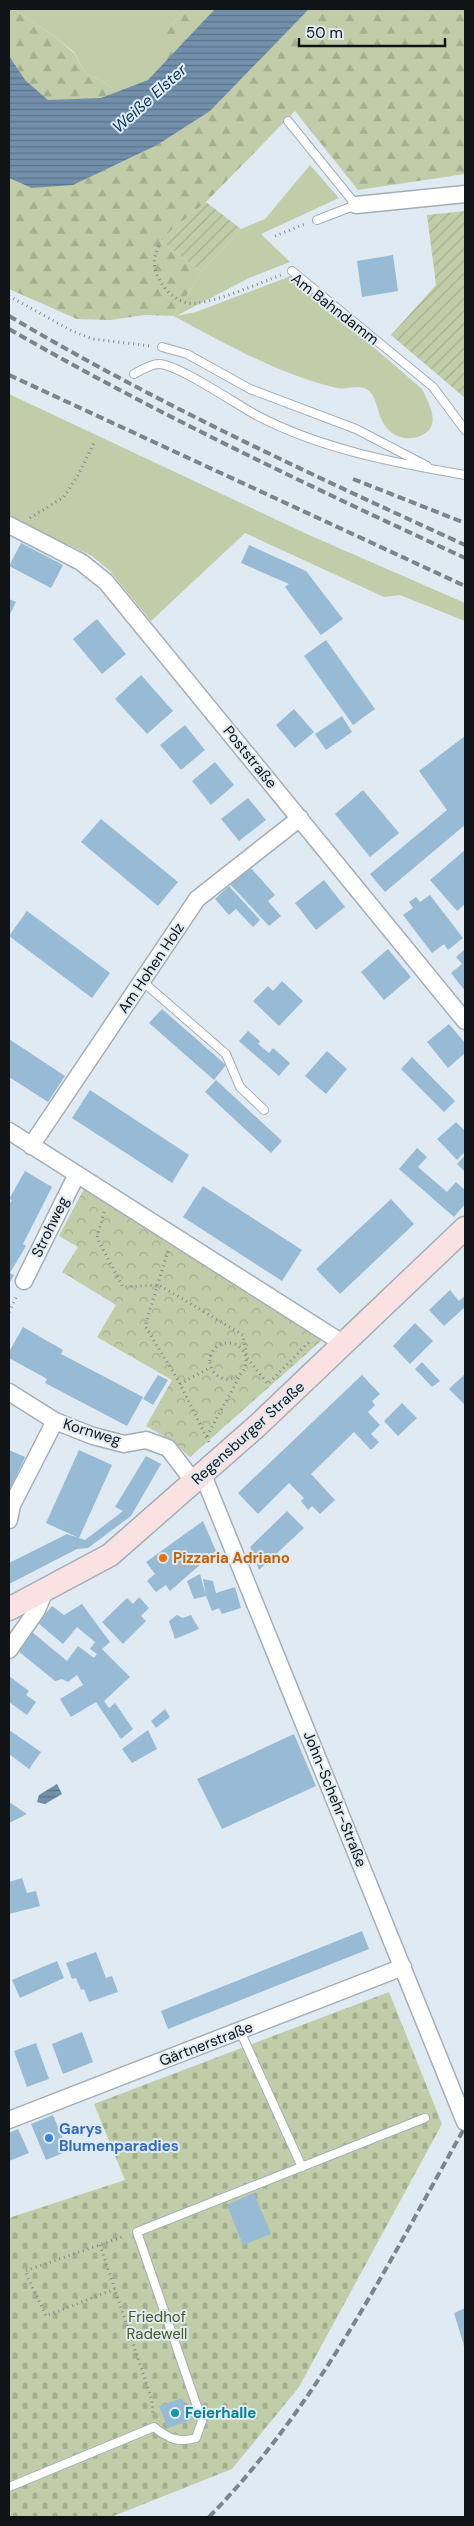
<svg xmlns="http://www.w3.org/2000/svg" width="474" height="2526" viewBox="0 0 474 2526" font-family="'DM Sans',sans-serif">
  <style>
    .grass { fill: #c0cda8 }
    .forest { fill: url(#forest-firs) }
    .cemetery { fill: url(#cemetery-stones) }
    .park { fill: url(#park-crowns) }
    .garden { fill: url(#garden-furrows) }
    .water { fill: url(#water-rules) }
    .building { fill: #98bbd5 }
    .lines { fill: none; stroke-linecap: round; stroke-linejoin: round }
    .lane-casing { stroke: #a4aeb6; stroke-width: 10 }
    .street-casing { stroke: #a4aeb6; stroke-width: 19 }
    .secondary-casing { stroke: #a4aeb6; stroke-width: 25 }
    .path { stroke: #80888e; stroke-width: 3; stroke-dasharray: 1 4; stroke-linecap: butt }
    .lane { stroke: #fff; stroke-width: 8 }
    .street { stroke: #fff; stroke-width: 16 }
    .secondary { stroke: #fae1e2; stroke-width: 22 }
    .rail { stroke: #7c8489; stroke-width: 4; stroke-dasharray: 8 4; stroke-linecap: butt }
    .food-dot { fill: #e8710a; stroke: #dfeaf2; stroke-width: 2 }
    .shop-dot { fill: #3f7fe0; stroke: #dfeaf2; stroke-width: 2 }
    .culture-dot { fill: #0f9aa8; stroke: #dfeaf2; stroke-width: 2 }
    .labels { text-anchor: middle; stroke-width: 4; stroke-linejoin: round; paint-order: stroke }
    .street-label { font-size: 15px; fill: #101417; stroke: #dfeaf2 }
    .food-label { font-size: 15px; font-weight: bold; fill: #c56008; stroke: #dfeaf2; text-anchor: start }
    .shop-label { font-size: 15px; font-weight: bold; fill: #366cbe; stroke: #dfeaf2; text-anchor: start }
    .park-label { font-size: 15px; fill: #4a5a21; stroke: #dfeaf2 }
    .culture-label { font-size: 15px; font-weight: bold; fill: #0d838f; stroke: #dfeaf2; text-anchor: start }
    .water-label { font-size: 16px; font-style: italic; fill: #05395e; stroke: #dfeaf2 }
  </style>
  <defs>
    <pattern id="forest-firs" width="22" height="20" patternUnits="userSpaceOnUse" patternTransform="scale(1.25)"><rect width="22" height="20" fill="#c0cda8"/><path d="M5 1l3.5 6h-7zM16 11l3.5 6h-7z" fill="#a4af90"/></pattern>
    <pattern id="cemetery-stones" width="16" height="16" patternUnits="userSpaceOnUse" patternTransform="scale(1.25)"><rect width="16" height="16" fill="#c0cda8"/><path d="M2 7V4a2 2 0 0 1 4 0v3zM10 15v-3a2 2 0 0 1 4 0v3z" fill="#a4af90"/></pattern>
    <pattern id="park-crowns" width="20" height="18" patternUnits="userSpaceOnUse" patternTransform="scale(1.25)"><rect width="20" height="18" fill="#c0cda8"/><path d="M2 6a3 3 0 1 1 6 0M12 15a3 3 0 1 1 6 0" fill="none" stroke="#a4af90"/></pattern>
    <pattern id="garden-furrows" width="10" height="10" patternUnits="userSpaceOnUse" patternTransform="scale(1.25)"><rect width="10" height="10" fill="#c0cda8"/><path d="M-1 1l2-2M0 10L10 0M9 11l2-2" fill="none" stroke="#a4af90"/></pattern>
    <pattern id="water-rules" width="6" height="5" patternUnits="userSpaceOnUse" patternTransform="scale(1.25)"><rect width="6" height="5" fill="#728fab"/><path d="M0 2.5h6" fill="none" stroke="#5c748a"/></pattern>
  </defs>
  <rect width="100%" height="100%" fill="#dfeaf2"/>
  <path class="grass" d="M13 9H188L169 26 163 66 135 96H120L104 82 85 73 74 52 55 37Z
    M310 165 339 198 261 234 290 262 249 278 176 316 196 312 291 276 422 389C429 403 442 426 422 435 416 439 407 439 400 437 372 427 383 395 364 388 354 385 346 390 337 388 283 376 223 343 174 316L201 272 241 229 265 219Z
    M9 394 309 535 465 603V621L400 595 384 597 245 533 151 621 110 571 92 556 9 516Z"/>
  <path class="forest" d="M9 9H13L55 37 74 53 85 73 104 82 120 96V103L46 104 9 68Z
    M188 9H232L163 66 161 55 169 26Z
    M304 9H465V174L358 190 295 111 206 202 160 240 201 272 174 316 145 315 110 320 77 319 9 289V173Z"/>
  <path class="cemetery" d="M389 1992 442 2124 299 2387 232 2469 111 2517H9V2218L125 2180 94 2104Z"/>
  <path class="park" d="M85 1187 322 1340 190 1457 172 1441 146 1426 172 1380 97 1337 116 1305 62 1272 78 1247 59 1236Z"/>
  <path class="garden" d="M206 202 241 229 201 272 160 240Z
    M465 211V398L391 335 436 285 427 215Z"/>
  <path class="water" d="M215 9H309L210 111 157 145 73 185 32 188 9 178V56L25 80 48 100 101 98 148 80Z
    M57 1784 62 1794 45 1804 37 1802 39 1795Z"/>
  <path class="building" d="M393 255 398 291 362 297 357 261Z
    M21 543 63 565 51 588 9 566Z
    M249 545 306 571 343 619 321 635 285 587 289 584 241 563Z
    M9 599 16 602 9 616Z
    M97 619 126 654 102 674 73 639Z
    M326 640 375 709 353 725 304 656Z
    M141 675 173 711 147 734 115 699Z
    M294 709 314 732 295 748 276 725Z
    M342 716 352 732 326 750 315 734Z
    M185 725 205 750 181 770 160 745Z
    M465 736V825L385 892 370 874 447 810 419 771Z
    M215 762 234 785 211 805 192 781Z
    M363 790 399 833 370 857 335 814Z
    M248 798 266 820 239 841 221 819Z
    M101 819 178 882 158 906 81 842Z
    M465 850V904L457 911 430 880Z
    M251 868 275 895 268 901 281 916 269 926 229 883Z
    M324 880 345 907 316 930 295 903Z
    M229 886 260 920 253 927 236 909 229 915 215 899Z
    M430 895 463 938 448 950 444 944 432 953 403 915 413 908 409 902 416 897 420 902Z
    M27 911 110 973 92 998 9 936Z
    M388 949 411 977 384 1000 361 972Z
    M465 949V991L451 973 462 964 456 957Z
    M282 981 303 1001 279 1026 253 1001 268 986 273 991Z
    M162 1009 226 1065 214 1080 149 1023Z
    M449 1024 465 1043V1053L448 1068 427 1042Z
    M248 1031 260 1041 258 1044 269 1053 273 1048 290 1063 279 1076 239 1041Z
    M9 1039 65 1076 48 1102 9 1077Z
    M327 1051 347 1069 326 1094 305 1076Z
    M412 1057 455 1101 444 1112 401 1069Z
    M216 1080 282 1141 271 1153 205 1092Z
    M90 1090 189 1155 172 1183 72 1118Z
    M456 1122 465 1131V1152L457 1160 437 1139Z
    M417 1148 427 1157 418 1167 447 1192 456 1182 465 1190V1204L454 1217 399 1169Z
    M465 1155V1172L457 1164Z
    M25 1171 52 1187 23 1244 26 1246 10 1273 14 1275 9 1284V1205L12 1200 9 1199Z
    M203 1186 302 1250 282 1281 183 1217Z
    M391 1199 414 1224 340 1294 316 1269Z
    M450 1290 459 1301 465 1296V1307L444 1326 429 1310Z
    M415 1323 433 1341 410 1364 393 1346Z
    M23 1327 63 1350 61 1354 143 1397 127 1426 45 1383 47 1379 9 1358V1352Z
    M422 1362 440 1381 432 1387 415 1369Z
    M465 1374V1405L449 1389Z
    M158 1375 168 1380 153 1405 143 1399Z
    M362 1375 380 1394 372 1401 375 1405 368 1412 380 1425 371 1434 379 1442 371 1450 354 1432 311 1474 335 1500 320 1514 312 1506 308 1510 301 1501 304 1498 289 1483 258 1514 238 1493Z
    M402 1403 417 1418 398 1436 384 1421Z
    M9 1450 25 1457 11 1488 9 1487Z
    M79 1450 112 1465 79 1538 46 1523Z
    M146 1456 161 1464 131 1516 88 1548 77 1549 9 1584V1563L67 1534 85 1540 123 1511 115 1507Z
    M287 1511 304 1528 259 1570 250 1547Z
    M203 1521 216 1551 170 1591 166 1585 156 1592 147 1581 155 1574 146 1562Z
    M200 1574 206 1596 203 1579 213 1581 216 1593 235 1587 241 1608 222 1614 219 1608 212 1611 206 1596 194 1599 187 1581Z
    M139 1597 149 1608 141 1616 146 1621 123 1644 102 1622 127 1598 133 1604Z
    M82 1604 110 1642 102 1649 130 1677 104 1701 109 1708 115 1703 133 1729 121 1739 96 1702 71 1717 60 1699 83 1685 77 1675 68 1682 62 1679 55 1681 17 1650 32 1632 67 1661 78 1646 94 1658 97 1654 90 1649 95 1642 77 1627 63 1644 38 1623 52 1606 64 1615Z
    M177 1615 183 1618 191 1615 199 1629 175 1639 169 1621Z
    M9 1676 29 1691 26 1695 36 1702 27 1715 9 1702Z
    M165 1709 170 1717 156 1728 151 1721Z
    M9 1730 41 1752 29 1769 9 1754Z
    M148 1730 157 1749 132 1763 122 1749Z
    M294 1734 316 1786 222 1829 197 1779Z
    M9 1802 27 1814 9 1823Z
    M22 1878 27 1893 36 1891 40 1906 9 1914V1882Z
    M362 1931 369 1949 168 2029 161 2011Z
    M96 1952 106 1978 112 1976 118 1992 89 2002 84 1989 81 1990 76 1978 72 1979 66 1963Z
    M57 1961 64 1978 20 1998 12 1980Z
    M82 2032 93 2062 63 2074 52 2044Z
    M36 2043 49 2079 27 2087 14 2051Z
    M53 2115 68 2151 46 2160 31 2124Z
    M18 2129 29 2153 9 2161V2133Z
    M254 2193 271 2234 243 2245 227 2205Z
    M465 2308V2349L454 2313Z
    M182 2398 191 2420 168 2428 159 2406Z"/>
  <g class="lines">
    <g class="lane-casing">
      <path id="lane" d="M288 121 356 205 317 220
        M292 271 433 387 465 430
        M162 347 187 354 250 389 356 429 427 466
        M134 374C141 370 151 364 159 364 177 364 236 404 256 415 320 449 395 463 465 475
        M142 981 226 1054 240 1087 264 1110
        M240 2031 302 2167
        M9 2487 154 2427C169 2439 178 2443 196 2438L202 2421 137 2232 425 2118"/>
    </g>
    <g class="street-casing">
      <path id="street" d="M356 205 465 194
        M9 525 81 562 106 582 465 1021
        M9 1131 344 1344
        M31 1146 197 899 300 818
        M24 1281 77 1174
        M9 1392 55 1421 93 1436 124 1444 146 1440 168 1448 194 1482
        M203 1475 465 2122
        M9 1520 12 1505 55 1421
        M9 1650 37 1610 45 1590
        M9 2120 403 1967"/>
    </g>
    <g class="secondary-casing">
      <path id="secondary" d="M9 1609 110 1555 257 1426 465 1228"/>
    </g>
    <path class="path" d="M275 236 305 224
      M159 246C152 260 153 269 161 282 166 292 177 301 188 303 205 307 262 282 281 275
      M9 296 72 331 93 339 151 346
      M30 518 64 497 78 475 94 443
      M104 1212 97 1238 123 1287 159 1285 243 1335 247 1358 268 1384 309 1342
      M168 1251 145 1326 178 1380 209 1442
      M9 1312 17 1295
      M210 1361a18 18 0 1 1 36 0a18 18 0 1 1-36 0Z
      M180 1384 211 1367
      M207 1436 241 1374
      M100 2245 152 2400 153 2416
      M115 2289 46 2316 25 2271 125 2236"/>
    <use href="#lane" class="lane"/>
    <use href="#street" class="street"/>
    <use href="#secondary" class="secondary"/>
    <path class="rail" d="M9 316C156 403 310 474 465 545
      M9 329C157 414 311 487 465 558
      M9 375 465 586
      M353 479 465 523
      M209 2517C319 2405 388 2263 465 2127"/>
  </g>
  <circle class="food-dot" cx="163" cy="1558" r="5"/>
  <circle class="shop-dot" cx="49" cy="2138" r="5"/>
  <circle class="culture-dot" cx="175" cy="2413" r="5"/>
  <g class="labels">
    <g class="street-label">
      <text transform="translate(335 309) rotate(38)" y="5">Am Bahndamm</text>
      <text transform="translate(250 757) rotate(51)" y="5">Poststraße</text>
      <text transform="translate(151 968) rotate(-56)" y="5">Am Hohen Holz</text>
      <text transform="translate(50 1227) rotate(-64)" y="5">Strohweg</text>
      <text transform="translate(92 1432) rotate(17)" y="5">Kornweg</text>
      <text transform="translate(248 1433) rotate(-42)" y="5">Regensburger Straße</text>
      <text transform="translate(335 1799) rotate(68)" y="5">John-Schehr-Straße</text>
      <text transform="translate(206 2044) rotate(-21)" y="5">Gärtnerstraße</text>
    </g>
    <g class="food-label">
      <text x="173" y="1563">Pizzaria Adriano</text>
    </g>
    <g class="shop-label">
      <text x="59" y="2134">Garys<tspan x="59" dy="17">Blumenparadies</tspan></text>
    </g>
    <g class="park-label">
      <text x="157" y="2322">Friedhof<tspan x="157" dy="17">Radewell</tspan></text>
    </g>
    <g class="culture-label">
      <text x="185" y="2418">Feierhalle</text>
    </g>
    <g class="water-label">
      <text transform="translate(149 98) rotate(-42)" y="6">Weiße Elster</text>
    </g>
  </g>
  <rect width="474" height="2526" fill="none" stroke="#101417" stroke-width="20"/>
  <path d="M299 38v8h146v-8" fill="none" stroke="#101417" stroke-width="2.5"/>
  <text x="306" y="38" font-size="15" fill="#101417" stroke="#dfeaf2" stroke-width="4" paint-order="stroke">50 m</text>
</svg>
